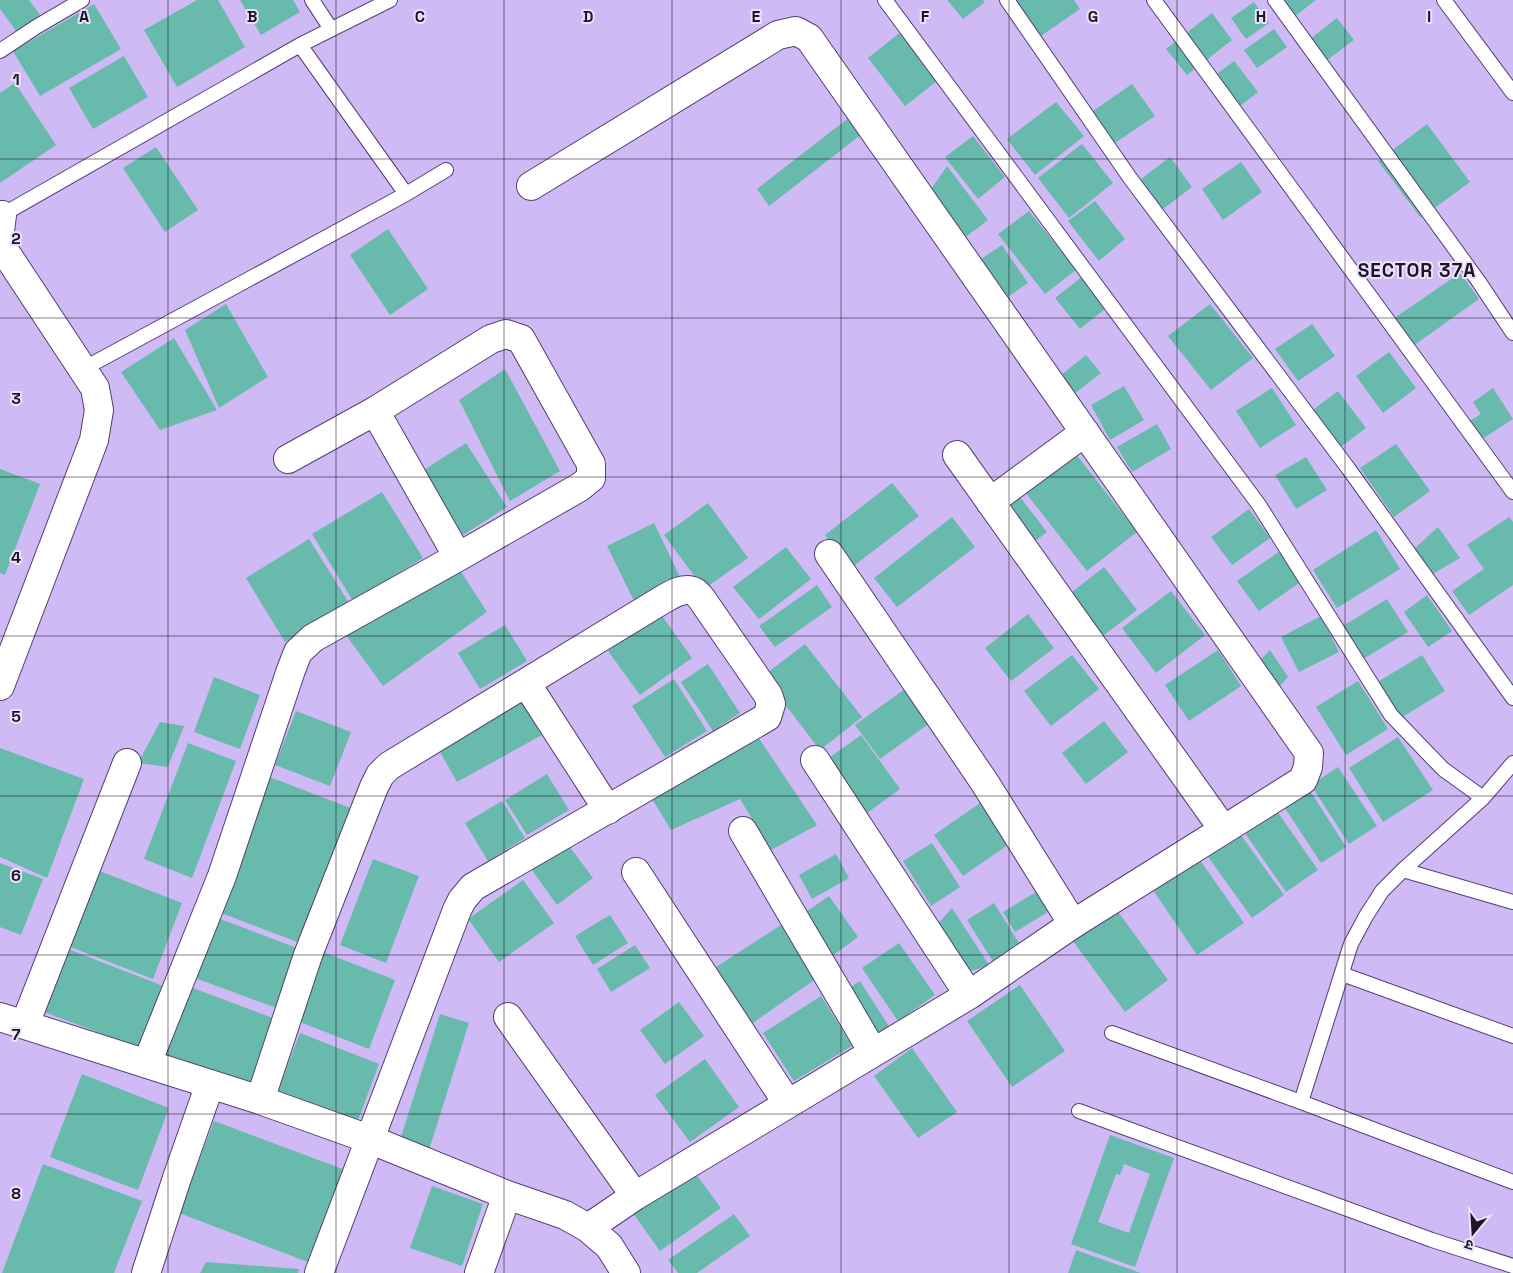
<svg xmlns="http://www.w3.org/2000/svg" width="1513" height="1273" viewBox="0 0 1513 1273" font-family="'Space Grotesk','Noto Sans Devanagari',sans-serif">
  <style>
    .building { fill: #67baac; fill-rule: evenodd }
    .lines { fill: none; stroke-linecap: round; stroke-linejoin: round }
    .service-casing { stroke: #533f72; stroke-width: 16 }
    .minor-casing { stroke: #533f72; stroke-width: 30 }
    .service { stroke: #fff; stroke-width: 14 }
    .minor { stroke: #fff; stroke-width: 28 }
    .grid { fill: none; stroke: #1d142a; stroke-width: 1; stroke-opacity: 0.55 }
    .labels { text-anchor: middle; stroke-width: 4; stroke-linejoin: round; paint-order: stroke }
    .district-label { font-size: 19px; font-weight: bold; letter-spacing: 1px; fill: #1d142a; stroke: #ebe3fb }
    .grid-label { font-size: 16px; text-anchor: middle; font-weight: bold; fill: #1d142a; stroke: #ebe3fb; stroke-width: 4; stroke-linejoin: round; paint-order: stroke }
  </style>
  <rect width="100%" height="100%" fill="#d0baf6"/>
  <path class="building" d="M0 0H29L40 15 17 32 0 9Z
    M197 0H218L245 47 177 87 144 30Z
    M240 0H293L300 12 261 35Z
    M947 0H983L985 2 963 19Z
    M1015 0H1074L1080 9 1041 36Z
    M1268 0H1316L1286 23Z
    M1254 2 1269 23 1246 39 1231 18Z
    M94 4 121 49 40 96 13 51Z
    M1212 13 1232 40 1187 75 1166 49Z
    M1337 18 1354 40 1318 67 1301 46Z
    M907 27 945 75 905 106 868 58Z
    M1274 29 1287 47 1257 68 1244 50Z
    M124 56 148 97 93 129 69 88Z
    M1234 61 1258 92 1230 114 1205 83Z
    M15 83 56 145 0 183V93Z
    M1132 84 1155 116 1115 143 1093 111Z
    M1056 102 1084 136 1035 175 1007 139Z
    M855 113 867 130 769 206 757 189Z
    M1427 124 1470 182 1421 218 1378 161Z
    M973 136 1005 177 978 199 945 157Z
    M1082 144 1113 183 1069 218 1038 178Z
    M156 147 198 210 165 232 123 168Z
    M1170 157 1192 187 1159 212 1136 183Z
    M1241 162 1262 192 1223 220 1202 189Z
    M947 166 988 220 963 239 927 195Z
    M1095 201 1125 239 1099 261 1068 221Z
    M1029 211 1076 270 1045 294 998 234Z
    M388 229 428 289 390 315 350 255Z
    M1002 245 1028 283 1002 301 975 263Z
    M1087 273 1111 304 1080 329 1055 298Z
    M1460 273 1479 299 1413 346 1393 319Z
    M226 304 268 377 219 408 185 330Z
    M1210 304 1253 358 1211 390 1168 336Z
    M1312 324 1335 356 1298 381 1275 349Z
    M174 338 217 410 160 430 121 372Z
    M1389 352 1416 388 1383 413 1356 376Z
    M1086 355 1101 373 1074 394 1060 376Z
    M505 369 560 471 510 501 459 400Z
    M1124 386 1144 420 1110 440 1091 405Z
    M1272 388 1296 425 1260 448 1236 411Z
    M1493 388 1513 419 1470 447 1458 428 1481 414 1473 402Z
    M1338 391 1366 428 1338 449 1310 412Z
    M1157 424 1171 449 1132 472 1117 447Z
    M466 443 507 507 463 535 422 471Z
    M1396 444 1430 491 1394 517 1360 468Z
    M1075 453 1137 532 1087 571 1025 492Z
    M1306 457 1327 490 1296 509 1275 475Z
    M0 469 40 484 5 575 0 573Z
    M892 483 919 516 851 568 825 535Z
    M382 492 423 558 353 601 312 534Z
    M1017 493 1047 532 1030 545 1000 507Z
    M708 503 748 558 704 589 664 535Z
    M1249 509 1270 538 1232 565 1211 537Z
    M952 517 975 547 897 607 874 578Z
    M1509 517 1513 522V585L1469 615 1452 591 1484 569 1467 545Z
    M654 523 681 579 634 601 607 546Z
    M1438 527 1460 558 1431 575 1413 550Z
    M1376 530 1400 569 1337 608 1313 570Z
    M309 539 349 603 285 642 246 578Z
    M786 547 811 579 759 619 733 587Z
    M1280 551 1302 581 1259 611 1237 581Z
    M1104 567 1137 610 1100 638 1067 596Z
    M460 570 487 612 383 686 346 635Z
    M817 585 832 607 775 647 759 626Z
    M1171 591 1205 635 1156 673 1122 628Z
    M1427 595 1452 631 1428 647 1404 612Z
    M1387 599 1408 632 1363 659 1343 626Z
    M660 613 692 658 640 695 608 651Z
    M1028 614 1054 648 1011 681 985 648Z
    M1321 616 1339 652 1299 672 1281 637Z
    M505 625 527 661 480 689 458 653Z
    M805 644 862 717 820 750 763 676Z
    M1218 650 1241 686 1189 721 1165 685Z
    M1270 650 1288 677 1276 690 1257 663Z
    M1072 655 1099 689 1051 726 1024 691Z
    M1422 655 1445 691 1399 719 1376 683Z
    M708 664 740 713 713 731 681 682Z
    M214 677 260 695 240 749 194 732Z
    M674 679 707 731 665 757 632 706Z
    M1358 681 1388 729 1346 755 1316 707Z
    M909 686 934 720 880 759 855 725Z
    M523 702 542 735 457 782 439 750Z
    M296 711 351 732 330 786 275 765Z
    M1104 721 1128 752 1086 784 1062 753Z
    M160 722 184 726 168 767 138 763Z
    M756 734 817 825 771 850 740 799 671 830 649 794Z
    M861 735 900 789 863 816 826 760Z
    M1398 737 1433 790 1383 822 1349 768Z
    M188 743 236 761 192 878 144 859Z
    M0 748 84 779 47 878 0 857Z
    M1338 767 1377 826 1349 844 1311 785Z
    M547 774 569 810 527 835 505 800Z
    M267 776 356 810 305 945 216 911Z
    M1307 786 1346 847 1321 863 1281 802Z
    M502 801 525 838 488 861 465 823Z
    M983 801 1012 842 963 876 934 835Z
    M1272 804 1318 870 1286 892 1240 826Z
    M1238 831 1284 895 1252 918 1206 854Z
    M563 838 593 878 557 905 527 863Z
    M932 843 960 887 931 906 903 861Z
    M1195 853 1244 923 1197 955 1149 884Z
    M836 854 849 878 812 899 799 875Z
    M373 859 419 876 386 963 340 945Z
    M0 863 43 879 21 935 0 927Z
    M97 870 182 903 153 979 68 946Z
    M523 880 554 923 499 962 468 919Z
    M1036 892 1048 912 1015 932 1003 912Z
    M829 896 858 937 831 957 800 916Z
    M994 903 1021 946 994 963 967 920Z
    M952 908 989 965 968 972 934 928Z
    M1116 909 1168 980 1125 1012 1073 941Z
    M610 915 628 943 593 965 575 936Z
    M218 918 302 950 279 1009 195 978Z
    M781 925 817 978 750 1025 713 969Z
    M899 943 935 995 898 1021 862 968Z
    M635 945 650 968 611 992 597 969Z
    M68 949 166 987 143 1049 44 1012Z
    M318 950 395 980 369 1049 292 1019Z
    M860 981 890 1028 872 1034 845 991Z
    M185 985 278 1020 251 1085 159 1053Z
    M1020 985 1065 1051 1012 1087 967 1021Z
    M821 996 852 1046 794 1081 763 1033Z
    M679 1002 704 1036 665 1064 640 1030Z
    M440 1014 469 1023 429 1150 400 1140Z
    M300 1033 379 1064 357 1123 277 1092Z
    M912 1048 957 1112 918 1138 874 1076Z
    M705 1059 739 1107 690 1142 655 1095Z
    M82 1074 169 1108 138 1190 50 1157Z
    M214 1121 348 1171 313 1264 179 1213Z
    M1110 1135 1174 1158 1135 1267 1071 1244ZM1124 1164 1150 1174 1129 1233 1098 1222 1116 1174 1120 1175Z
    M43 1164 142 1201 114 1273H2Z
    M690 1166 721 1208 660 1251 630 1209Z
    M432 1186 483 1204 462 1266 410 1248Z
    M734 1214 750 1236 697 1273H678L668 1260Z
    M1076 1250 1141 1273H1068Z
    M206 1262 299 1269 298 1273H200Z"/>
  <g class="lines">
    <g class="service-casing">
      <path id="service" d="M312 0 331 29
        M885 0 1259 505 1391 715 1443 769 1483 798
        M1007 0 1130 178 1348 468 1513 698
        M1154 0 1513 492
        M1275 0 1479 282 1513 333
        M1444 0 1513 93
        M300 45 406 194
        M0 51 36 27 82 0
        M2 215 300 45 390 0
        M83 369 406 194 446 170
        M1403 870 1513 902
        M1342 974 1513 1036
        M1112 1033 1301 1102 1351 944 1366 916 1382 891 1403 870 1483 798 1513 763
        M1301 1102 1513 1182
        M1079 1111 1432 1240 1513 1266"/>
    </g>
    <g class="minor-casing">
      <path id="minor" d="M531 186 778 35 796 31 809 38 1309 753 1308 767 1303 780 1073 924 969 995 635 1196 588 1228
        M0 231 2 215
        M0 244 95 388 99 410 94 440 0 686
        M957 455 1223 829
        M288 459 375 411 458 557
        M990 502 1085 432
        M829 554 985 783 1073 924
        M526 683 608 810
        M815 760 969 995
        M743 831 873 1052
        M636 872 788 1104
        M0 1017 260 1100 369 1139 507 1195 565 1215 588 1228 609 1246 626 1273
        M508 1017 635 1196
        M25 1024 127 763
        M147 1063 222 876 291 670 298 652 313 638 458 557 580 487 591 478V464L521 339 506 334 491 339 375 411
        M260 1100 308 955 374 787 380 775 389 766 662 600C671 595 684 586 695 592 697 593 699 596 701 598L768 695 771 704 767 717 473 887 462 900 457 910 319 1273
        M146 1273 177 1178 210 1084
        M479 1273 507 1195"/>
    </g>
    <use href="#service" class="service"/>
    <use href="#minor" class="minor"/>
  </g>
  <path class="grid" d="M168 0V1273M336 0V1273M504 0V1273M672 0V1273M841 0V1273M1009 0V1273M1177 0V1273M1345 0V1273M0 159H1513M0 318H1513M0 477H1513M0 636H1513M0 796H1513M0 955H1513M0 1114H1513"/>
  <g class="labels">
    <g class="district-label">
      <text x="1417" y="277">SECTOR 37A</text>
    </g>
  </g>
  <g class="grid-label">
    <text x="84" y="22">A</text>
    <text x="252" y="22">B</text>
    <text x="420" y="22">C</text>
    <text x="588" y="22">D</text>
    <text x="756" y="22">E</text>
    <text x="925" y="22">F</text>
    <text x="1093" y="22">G</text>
    <text x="1261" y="22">H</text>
    <text x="1429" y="22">I</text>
    <text x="16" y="85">1</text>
    <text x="16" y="244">2</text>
    <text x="16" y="404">3</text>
    <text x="16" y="563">4</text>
    <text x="16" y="722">5</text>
    <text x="16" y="881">6</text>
    <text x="16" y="1040">7</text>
    <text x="16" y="1199">8</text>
  </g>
  <g transform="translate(1473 1233) rotate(198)" stroke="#ebe3fb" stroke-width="4" paint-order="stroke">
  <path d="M0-4L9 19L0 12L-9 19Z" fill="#1d142a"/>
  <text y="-8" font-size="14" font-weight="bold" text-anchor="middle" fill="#1d142a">उ</text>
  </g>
</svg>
